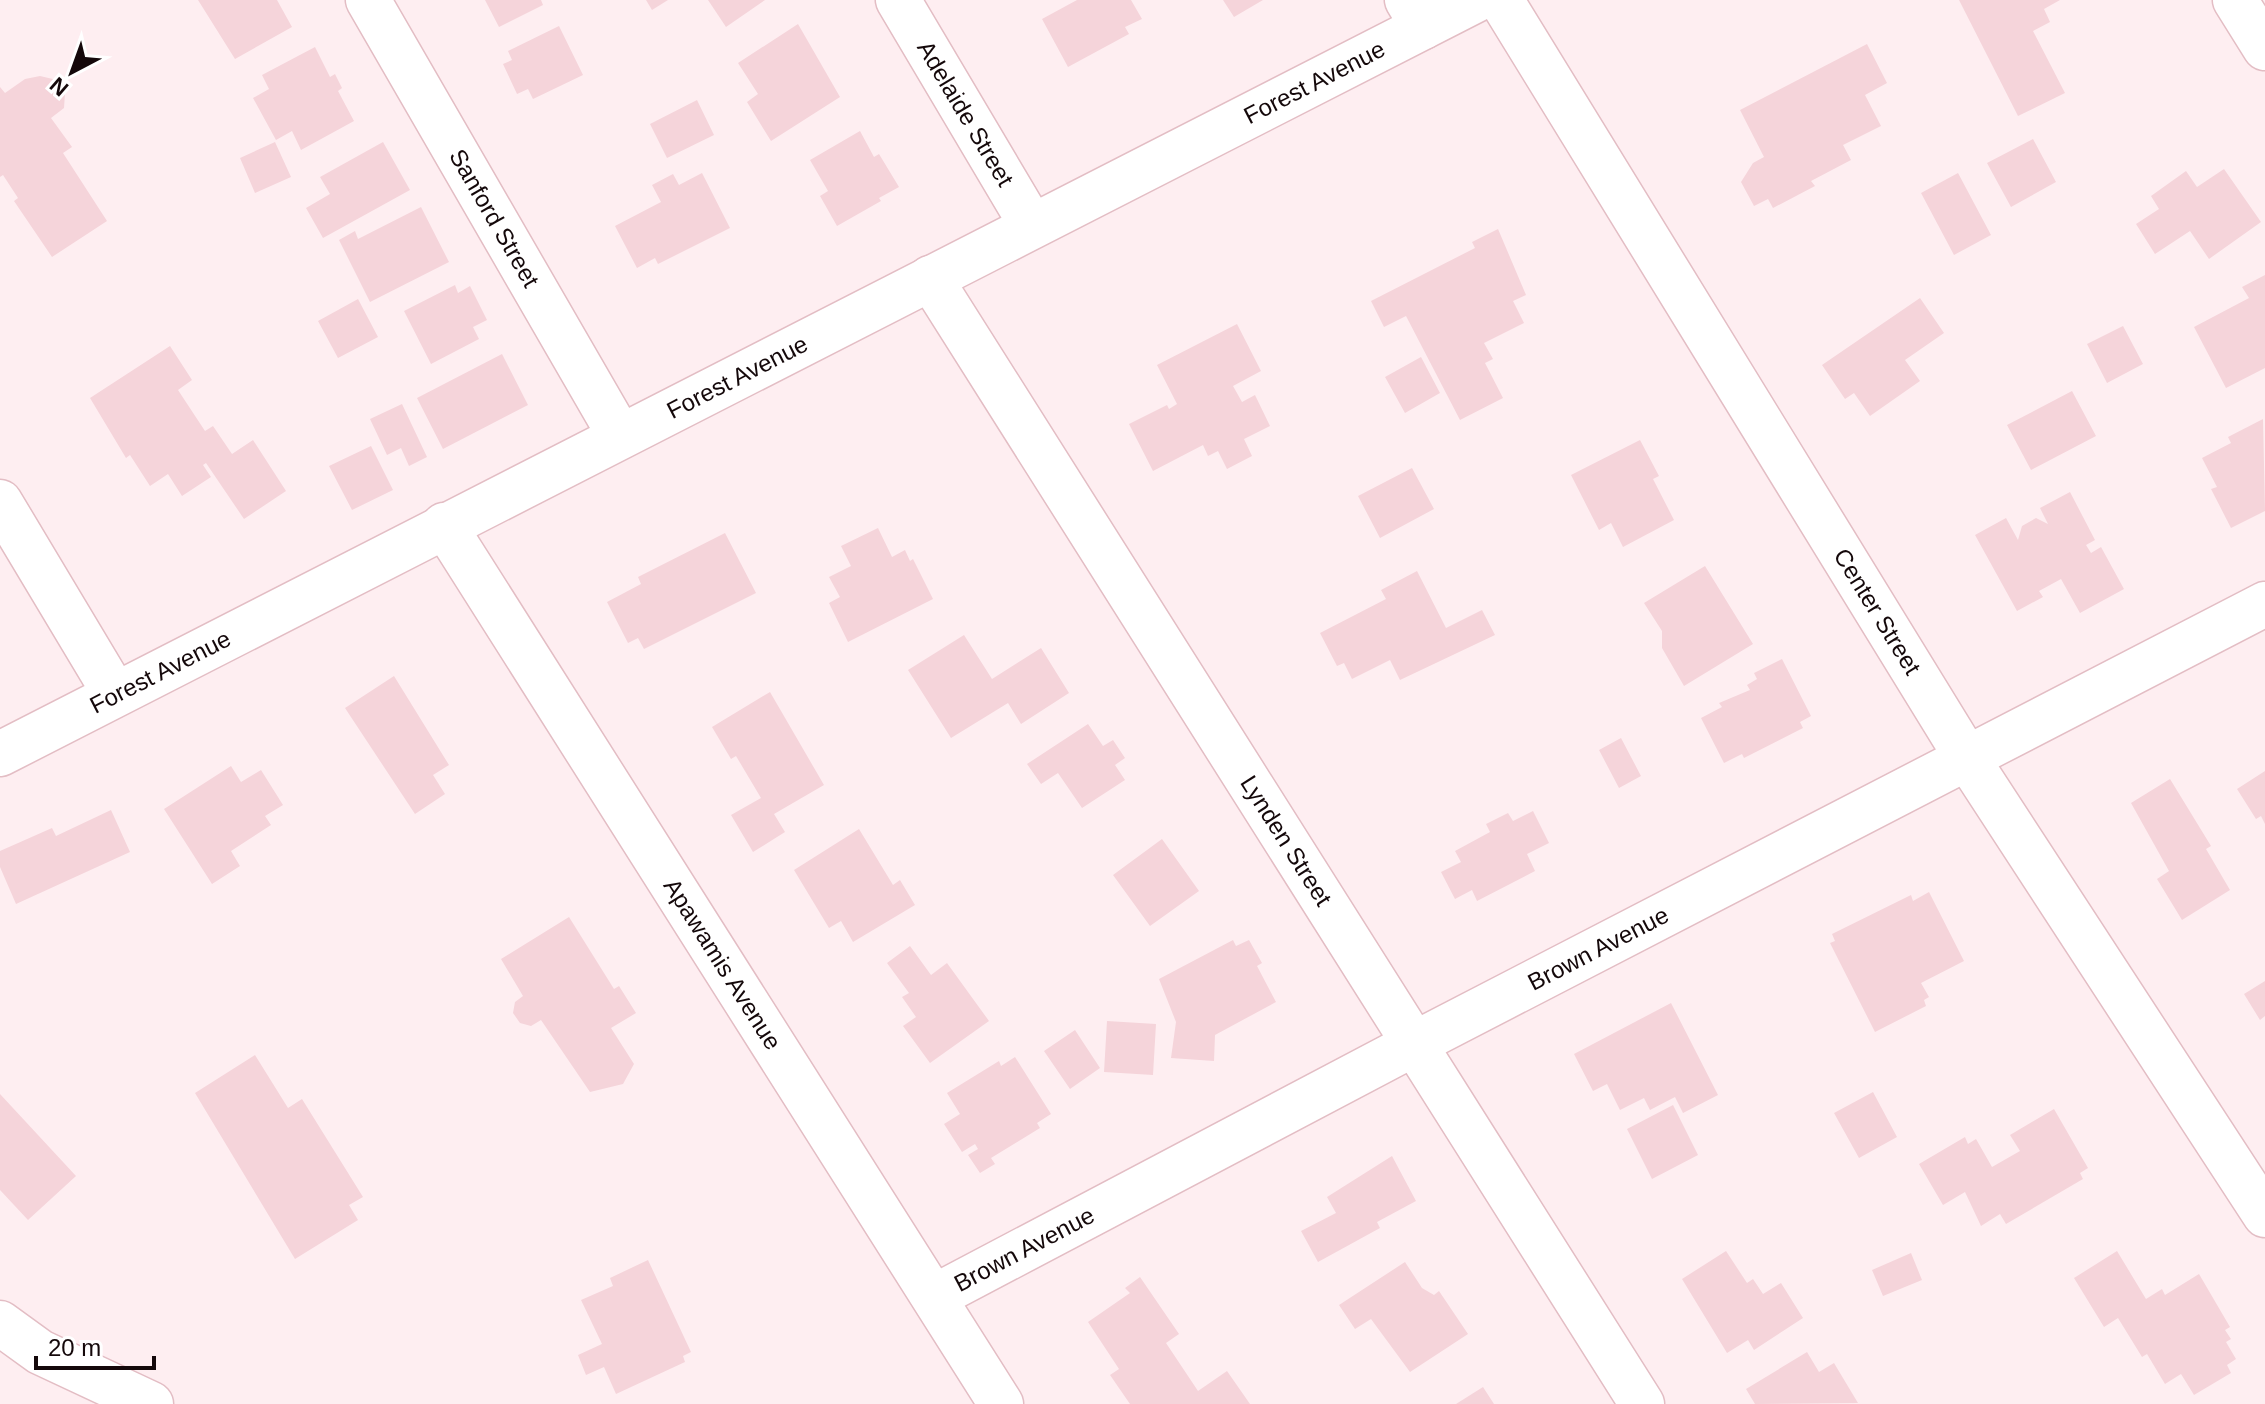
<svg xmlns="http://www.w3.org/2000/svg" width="2265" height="1404" viewBox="0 0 2265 1404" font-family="Helvetica,sans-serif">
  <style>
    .building { fill: #f5d4da }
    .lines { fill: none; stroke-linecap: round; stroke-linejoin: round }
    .minor-casing { stroke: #e3bdc4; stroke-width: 47 }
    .tertiary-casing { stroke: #e3bdc4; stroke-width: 47 }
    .minor { stroke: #fff; stroke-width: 44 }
    .tertiary { stroke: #fff; stroke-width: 44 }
    .labels { text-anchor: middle; stroke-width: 7; stroke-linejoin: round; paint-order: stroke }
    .street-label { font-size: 24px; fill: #14080a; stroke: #fff }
  </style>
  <rect width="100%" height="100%" fill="#feeef1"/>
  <path class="building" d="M198 0H277L292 27 235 59Z
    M485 0H541L543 5 499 27Z
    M646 0H668L652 10Z
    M708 0H765L726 27Z
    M1077 0H1131L1142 19 1125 27 1129 34 1068 67 1042 19Z
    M1223 0H1263L1234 17Z
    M1959 0H2060L2044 9 2050 22 2033 31 2065 93 2018 116Z
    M798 24 840 97 771 141 747 102 758 94 738 63Z
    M559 26 583 75 533 99 528 89 517 94 503 64 512 60 508 51Z
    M1867 44 1887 83 1865 95 1881 126 1843 145 1851 160 1811 181 1815 186 1773 208 1768 199 1754 206 1741 182 1753 163 1764 157 1740 110Z
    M315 47 330 77 335 74 342 88 338 91 354 121 301 150 292 131 276 140 253 98 269 89 262 75Z
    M40 76 57 80 65 93 64 108 51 118 72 147 63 153 107 221 52 257 14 201 18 198 3 175 0 177V87L5 93 25 79Z
    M697 100 714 135 667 158 650 124Z
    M860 131 874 157 879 154 899 187 879 198 881 201 837 226 820 196 828 191 810 160Z
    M2033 139 2056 182 2011 207 1987 163Z
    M275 142 291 177 255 193 240 158Z
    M383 142 410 190 323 238 306 208 330 194 320 177Z
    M2224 169 2261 222 2209 259 2190 231 2155 254 2136 224 2159 209 2151 196 2186 171 2197 187Z
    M702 173 730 228 658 264 655 258 637 268 615 226 661 202 652 185 673 174 679 185Z
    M1958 173 1991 235 1954 255 1921 193Z
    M421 207 449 262 370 302 339 240 355 231 358 239Z
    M1498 229 1526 295 1513 301 1524 323 1484 343 1493 359 1485 363 1503 398 1460 420 1406 316 1384 327 1371 301 1475 248 1472 242Z
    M2265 275V368L2226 388 2194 327 2249 298 2242 287Z
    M455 285 458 293 470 286 487 320 473 327 479 339 431 364 404 311Z
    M1920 298 1944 333 1905 360 1920 381 1870 416 1854 393 1845 399 1822 365Z
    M358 299 378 337 338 358 318 321Z
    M1237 324 1261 371 1233 386 1242 402 1255 395 1270 426 1244 439 1252 456 1227 469 1218 451 1208 456 1203 445 1153 471 1129 424 1167 405 1169 409 1177 404 1157 365Z
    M2123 326 2143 364 2107 383 2087 344Z
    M170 346 192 380 178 390 205 431 213 426 232 454 253 440 286 491 244 519 206 463 203 465 211 477 182 496 168 474 150 486 130 455 126 458 90 398Z
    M502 354 528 405 443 449 417 398Z
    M1421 357 1440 393 1405 413 1385 377Z
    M2072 391 2096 436 2031 470 2007 425Z
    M402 404 427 457 409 466 401 448 387 455 370 419Z
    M2263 419 2265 511 2231 528 2211 489 2217 487 2202 458 2231 443 2228 437Z
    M1640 440 1659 476 1653 479 1674 520 1623 547 1611 523 1599 530 1571 475Z
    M371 446 393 490 352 510 329 466Z
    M1412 468 1434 509 1380 538 1358 496Z
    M2070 492 2095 540 2086 545 2091 553 2101 547 2124 589 2080 613 2061 579 2039 591 2043 597 2017 611 1975 535 2006 518 2018 540 2022 526 2036 518 2048 524 2040 508Z
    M878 528 892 557 905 550 910 561 913 559 933 599 848 642 829 603 840 597 829 577 851 566 841 546Z
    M725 533 756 593 644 649 638 638 628 643 607 602 641 584 638 577Z
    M1705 566 1753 644 1684 686 1662 648V631L1644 603Z
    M1417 571 1446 628 1482 610 1495 635 1400 680 1390 660 1352 679 1344 663 1337 666 1320 633 1386 599 1381 590Z
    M964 635 992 679 1041 648 1069 693 1021 724 1008 703 951 738 908 670Z
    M1782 659 1811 716 1800 722 1803 728 1744 758 1742 754 1724 763 1701 718 1722 707 1719 703 1750 690 1747 685 1757 679 1754 673Z
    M394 676 449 765 433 775 445 794 415 814 345 708Z
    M770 692 824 785 774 814 785 832 753 852 731 815 761 798 736 756 731 759 712 727Z
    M1088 724 1103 746 1113 740 1125 758 1115 765 1125 780 1082 808 1058 773 1041 784 1027 764Z
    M1621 738 1641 776 1619 788 1599 750Z
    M231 766 241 782 261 770 283 805 265 816 271 825 231 851 240 866 212 884 164 809Z
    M2265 771V824L2261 816 2256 819 2237 789Z
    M2170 779 2211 846 2206 849 2230 890 2182 920 2157 879 2169 871 2131 803Z
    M111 810 130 852 16 904 0 867V851L52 828 56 836Z
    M1533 811 1549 843 1527 854 1535 871 1477 901 1472 890 1455 899 1441 872 1461 862 1455 851 1490 832 1486 824 1508 813 1513 821Z
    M859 829 893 885 900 880 915 905 853 942 841 921 829 928 794 870Z
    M1162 839 1199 891 1150 926 1113 875Z
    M1929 892 1964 961 1921 983 1929 997 1924 1000 1926 1006 1875 1032 1830 943 1835 941 1832 934 1911 895 1913 901Z
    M569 917 614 989 619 986 636 1013 611 1028 634 1064 623 1084 590 1092 541 1020 531 1026 520 1023 513 1013 515 1002 523 996 501 959Z
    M1233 940 1236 946 1249 940 1262 963 1257 966 1276 1002 1215 1035 1214 1061 1171 1058 1176 1022 1159 979Z
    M910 946 931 975 947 963 989 1021 930 1063 903 1026 916 1017 902 997 909 993 887 963Z
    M2265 981V1016L2260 1020 2244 994Z
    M1671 1003 1718 1095 1683 1113 1675 1097 1650 1110 1644 1098 1620 1110 1607 1084 1593 1091 1574 1054Z
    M1107 1021 1156 1024 1153 1075 1104 1072Z
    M1075 1030 1100 1068 1070 1089 1044 1051Z
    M255 1055 288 1108 302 1099 363 1197 349 1205 358 1220 295 1259 195 1093Z
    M1015 1057 1051 1114 1037 1123 1040 1128 991 1158 995 1164 980 1173 968 1155 978 1149 975 1144 962 1152 944 1124 960 1114 947 1093 999 1061 1001 1066Z
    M1873 1092 1897 1137 1859 1158 1834 1113Z
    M0 1094 76 1176 28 1220 0 1190Z
    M1673 1105 1698 1155 1652 1179 1627 1129Z
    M2054 1109 2088 1168 2080 1173 2083 1179 2006 1224 2000 1214 1981 1226 1965 1192 1943 1205 1919 1164 1965 1137 1968 1144 1976 1139 1992 1167 2020 1151 2010 1135Z
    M1392 1156 1416 1201 1377 1222 1380 1228 1318 1262 1301 1231 1336 1213 1327 1197Z
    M1726 1251 1747 1283 1753 1279 1763 1294 1781 1283 1803 1318 1754 1350 1748 1340 1727 1353 1682 1279Z
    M2117 1251 2146 1299 2162 1289 2165 1295 2199 1274 2230 1327 2225 1330 2231 1339 2226 1342 2236 1359 2227 1365 2231 1373 2194 1395 2181 1374 2165 1384 2147 1354 2142 1357 2118 1318 2104 1327 2074 1278Z
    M1911 1253 1922 1280 1883 1296 1872 1270Z
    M648 1260 691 1352 683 1356 685 1362 616 1394 604 1367 586 1375 578 1355 602 1344 581 1300 613 1286 610 1278Z
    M1405 1262 1422 1288 1434 1295 1439 1291 1468 1334 1410 1372 1371 1319 1355 1329 1339 1305Z
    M1140 1277 1179 1334 1166 1343 1198 1391 1227 1371 1250 1404H1130L1110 1375 1119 1369 1088 1322 1130 1293 1125 1288Z
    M1807 1352 1819 1372 1834 1363 1858 1403 1755 1404 1746 1389Z
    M1483 1387 1494 1404H1456Z"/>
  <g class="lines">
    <g class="minor-casing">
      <g id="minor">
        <path id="s1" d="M368 0 620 436"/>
        <path id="s2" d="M898 0 1032 226"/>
        <path d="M1407 0 1423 27"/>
        <path id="s3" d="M1501 0 1967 758 2265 1215"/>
        <path d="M2235 0 2265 48"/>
        <path id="s4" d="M930 278 1642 1404"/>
        <path d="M0 502 115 694"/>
        <path id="s5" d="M934 1297 1414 1044 2265 604"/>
        <path d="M0 1323 40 1352 151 1404"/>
      </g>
    </g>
    <g class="tertiary-casing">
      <g id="tertiary">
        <path id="s6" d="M444 525 1001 1404"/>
        <path id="s7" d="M0 754 1476 0"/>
      </g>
    </g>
    <use href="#minor" class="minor"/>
    <use href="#tertiary" class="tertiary"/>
  </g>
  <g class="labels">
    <g class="street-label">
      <text dy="8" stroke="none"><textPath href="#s7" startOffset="1476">Forest Avenue</textPath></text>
      <text dy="8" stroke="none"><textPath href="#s2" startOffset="132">Adelaide Street</textPath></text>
      <text dy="8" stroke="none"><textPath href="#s1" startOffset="252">Sanford Street</textPath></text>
      <text dy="8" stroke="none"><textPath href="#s7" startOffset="828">Forest Avenue</textPath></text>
      <text dy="8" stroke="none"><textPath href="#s3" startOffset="718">Center Street</textPath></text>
      <text dy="8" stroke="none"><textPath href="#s7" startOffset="180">Forest Avenue</textPath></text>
      <text dy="8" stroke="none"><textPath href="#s4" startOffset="666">Lynden Street</textPath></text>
      <text dy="8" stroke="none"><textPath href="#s5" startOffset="750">Brown Avenue</textPath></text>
      <text dy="8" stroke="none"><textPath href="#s6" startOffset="520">Apawamis Avenue</textPath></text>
      <text dy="8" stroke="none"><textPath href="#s5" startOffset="102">Brown Avenue</textPath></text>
    </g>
  </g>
  <g transform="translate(72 72) rotate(221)" stroke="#ffffff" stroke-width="6" paint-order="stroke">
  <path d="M0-6L14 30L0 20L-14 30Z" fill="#14080a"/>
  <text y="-12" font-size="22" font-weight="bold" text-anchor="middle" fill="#14080a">N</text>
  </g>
  <path d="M36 1356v12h118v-12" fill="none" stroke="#14080a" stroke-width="4"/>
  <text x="48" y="1356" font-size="24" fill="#14080a" stroke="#ffffff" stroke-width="6" paint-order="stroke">20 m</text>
</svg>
